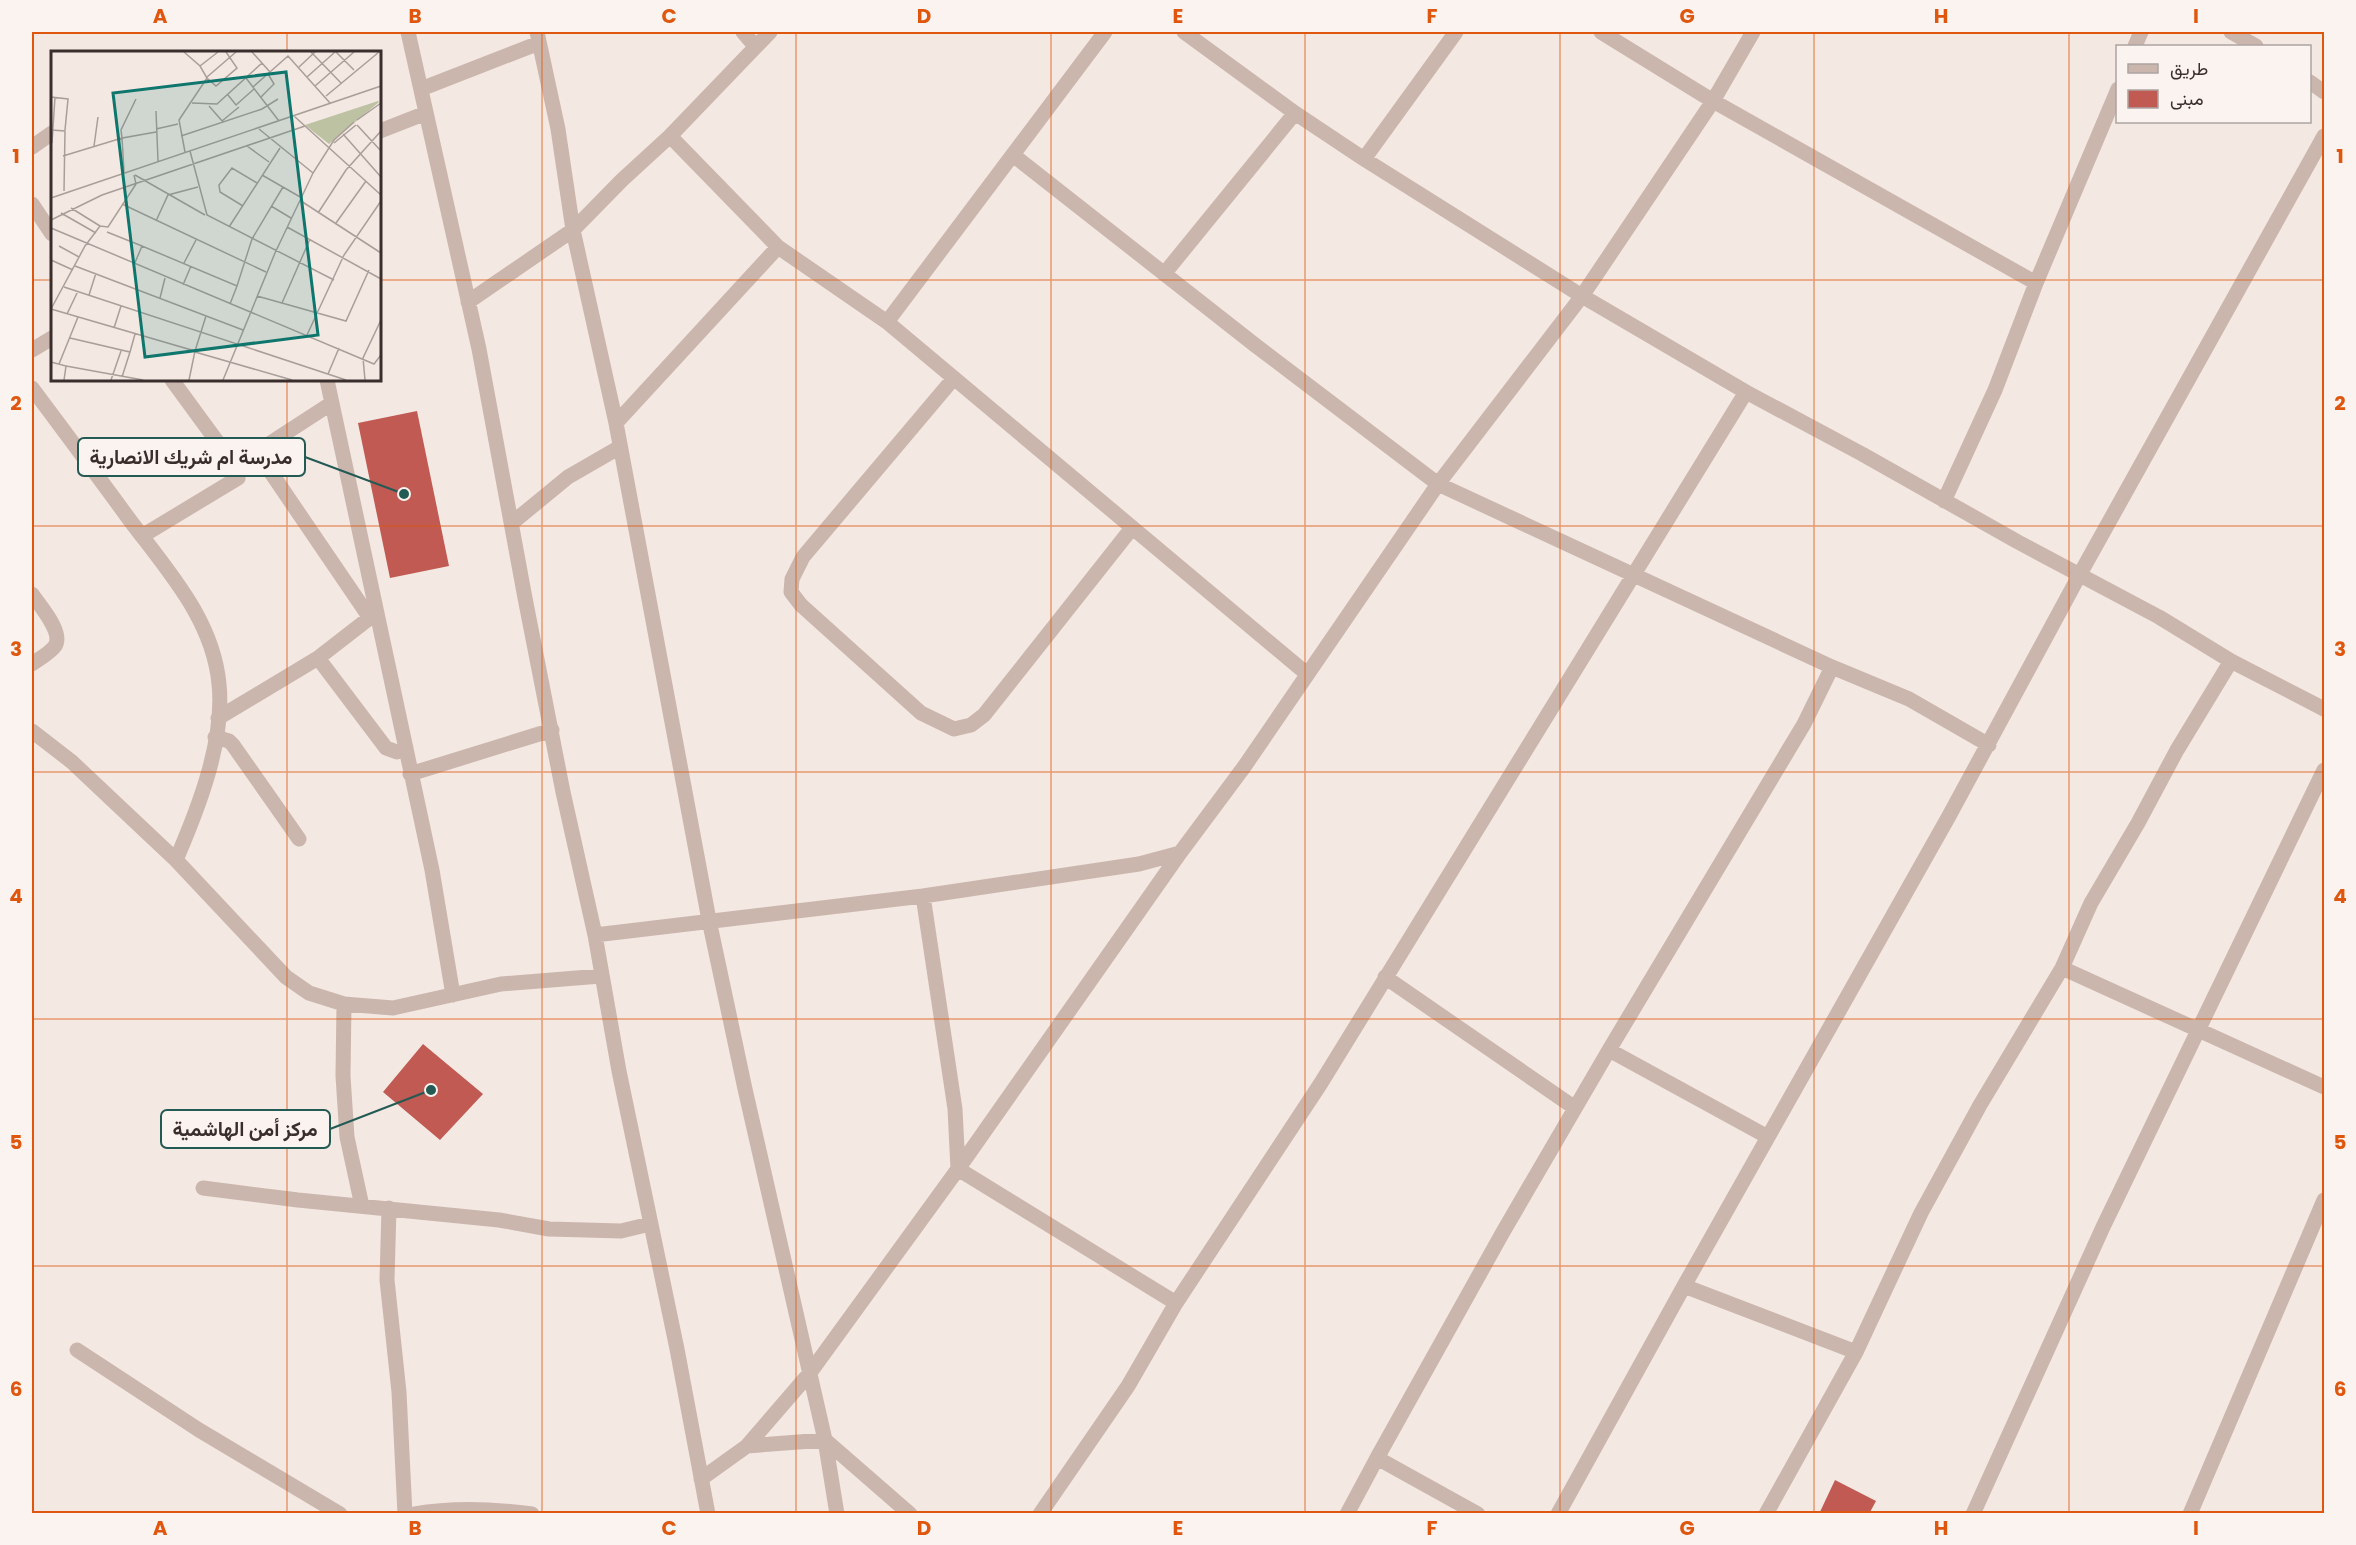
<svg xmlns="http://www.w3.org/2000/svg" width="2356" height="1545" viewBox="0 0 2356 1545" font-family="Poppins,Vazirmatn,sans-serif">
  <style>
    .building { fill: #c05a53 }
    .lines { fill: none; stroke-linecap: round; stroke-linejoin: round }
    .minor { stroke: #cbb6ae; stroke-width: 15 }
    .grid { fill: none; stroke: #df570e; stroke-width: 1.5; stroke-opacity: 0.55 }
    .inset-road { fill: none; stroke: #a99e99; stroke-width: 1.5 }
    .view { fill: #0f766e; fill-opacity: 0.15; stroke: #0f766e; stroke-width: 3 }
    .inset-edge { fill: none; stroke: #3a2e2c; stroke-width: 3 }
    .leader { fill: none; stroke: #235a54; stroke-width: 2 }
    .callout-dot { fill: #235a54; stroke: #faf3ef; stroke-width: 2 }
    .callout { fill: #faf3ef; stroke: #235a54; stroke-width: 2 }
    .callout-label { font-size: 20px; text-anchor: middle; font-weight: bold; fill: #3a2e2c }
    .neatline { fill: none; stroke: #df570e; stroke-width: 2 }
    .grid-label { font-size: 20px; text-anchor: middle; font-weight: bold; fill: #df570e }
  </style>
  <rect width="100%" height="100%" fill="#f3e8e2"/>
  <path class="building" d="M417 411 449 566 390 578 358 423Z
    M423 1044 483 1094 440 1140 383 1092Z
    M1835 1480 1876 1501 1869 1514H1819Z"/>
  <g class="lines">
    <path class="minor" d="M408 32 479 349 525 598 563 792 595 935 619 1071 677 1349 708 1514
      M537 32 558 129 573 230 616 423 709 920 745 1089 825 1440 837 1514
      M743 32 755 46
      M1184 32 1295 113 1364 159 1582 296 1746 392 1862 454 2018 542 2159 617 2231 661 2324 709
      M1601 32 1713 101 2036 283
      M2231 32 2256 46
      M2135 46 2141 32
      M2310 82 2324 92
      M421 89 539 43
      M380 131 426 113
      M670 136 778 247 887 322 1307 674
      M32 147 52 133
      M1013 155 1255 345 1438 484 1832 667 1804 724 1609 1050 1503 1232 1377 1458 1478 1514
      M1364 159 1456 32
      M32 204 52 234
      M1164 274 1295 113
      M468 302 573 230 622 180 670 136 770 32
      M887 322 1105 32
      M32 350 52 338
      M954 378 803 557 792 579 791 592 801 605 921 713 954 729 971 725 984 715 1132 528
      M327 380 432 870 453 995
      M32 388C64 431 97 475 129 519 167 570 213 619 219 684 225 741 198 809 176 860
      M616 423 778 247
      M257 452 370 618
      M235 466 332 403
      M1944 501 1995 390 2036 283 2118 89
      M512 523 568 477 620 447
      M142 536 238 478 235 466 172 380
      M32 594C39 605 64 632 55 646 50 653 39 659 32 664
      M318 658 386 748 397 752 406 748
      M1832 667 1909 699 1989 745
      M218 718 318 658 376 613
      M32 731 72 762 176 860 286 977 309 993 344 1004 393 1008 501 984 601 976
      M215 737 229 741 233 745 299 839
      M410 774 552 730
      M923 896 955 1109 958 1169 1176 1303
      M595 935 923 896 1139 864 1180 853 1244 767 1438 484 1582 296 1713 101 1753 32
      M2062 968 2324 1087
      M1385 977 1575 1108
      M344 1004 343 1076 347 1137 362 1206
      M1609 1050 1768 1137
      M203 1188 298 1200 499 1220 549 1229 621 1231 650 1224
      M389 1208 387 1280 399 1392 405 1514
      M1684 1286 1856 1352
      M77 1350 199 1430 340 1514
      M747 1446 825 1440 910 1514
      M701 1479 747 1446 809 1374 958 1169 1180 853
      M415 1514C453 1507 494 1509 532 1514
      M1040 1514 1128 1386 1176 1303 1321 1083 1746 392
      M1347 1514 1377 1458
      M1558 1514 1684 1286 1949 816 2080 574 2324 136
      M1766 1514 1856 1352 1921 1213 1980 1105 2062 968 2091 903 2138 823 2177 750 2231 661
      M1973 1514 2103 1227 2324 770
      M2190 1514 2324 1200"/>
  </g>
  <path class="grid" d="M287 32V52M542 32V1514M796 32V1514M1051 32V1514M1305 32V1514M1560 32V1514M1814 32V1514M2069 32V1514M32 280H52M380 280H2324M287 380V1514M32 526H2324M32 772H2324M32 1019H2324M32 1266H2324"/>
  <g transform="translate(51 51)">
    <rect width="330" height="330" fill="#f3e8e2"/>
    <path d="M328 51 278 93 254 74 327 50Z" fill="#bdc2a2"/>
    <path class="inset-road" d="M133 1 149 15 156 27 128 69 134 101M201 1 219 21M260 1 290 32M285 1 303 19M149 15 167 1M248 16 264 1M156 26 185 1M256 26 284 1M156 27 165 35 186 17 175 1M195 27 228 70M264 35 303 1M202 36 237 5 279 52M177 44 185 54 203 38M275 45 328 1M0 46 17 48 14 79M210 46 223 33 217 23M85 48 70 79 71 87 105 81M141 52 166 53 211 12M158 55 172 71M105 60 107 110M243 65 330 144M306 69 330 52M171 70 188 56M306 74 330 100M105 78 127 73M208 78 262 122M0 79 14 80 13 140M292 83 330 126M130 85 211 58 227 48M1 92 4 46M283 92 305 74M43 95 47 66M196 95 218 111M139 100 156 164 283 229M12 105 71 87 73 121M84 124 154 164M211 124 251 147M0 147 330 35M250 150 330 202M71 153 215 221M192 155 169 141 168 134 181 117 206 132M220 155 240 167M20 157 49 175M10 162 45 182M267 162 295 119 330 80M0 169 51 144 254 75M105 170 117 144 147 136M285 172 315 130M178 176 229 97M236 176 330 228M0 177 323 313 330 304M56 181 91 195M8 195 28 206M0 209 22 219M133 212 145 189M83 214 91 195 186 235 201 188 232 136M24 215 192 279M132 234 140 215M13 236 295 329M38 244 45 222M206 245 295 270 318 219M109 247 114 227M231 252 259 188M179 253 186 235M0 258 144 300 155 265M0 258 34 195 49 175 57 176 85 133 83 124M16 263 27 240M63 277 70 255M256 284 293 204 330 150M19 287 79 301 84 283M144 301 241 329M0 311 15 315 13 329M8 313 27 266M15 315 92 329M277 323 288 297M71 326 79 301M60 329 70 300M138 329 144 300M172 329 224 202 262 122 283 89 303 71M314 329 312 307 330 269"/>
    <path class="view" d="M235 21 267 284 94 306 62 42Z"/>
    <rect width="330" height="330" class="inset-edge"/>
  </g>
  <path class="leader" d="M404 494L305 457M431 1090L330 1129"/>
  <g class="callout-dot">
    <circle cx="404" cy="494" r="6"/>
    <circle cx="431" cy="1090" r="6"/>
  </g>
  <g class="callout">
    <rect x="78" y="438" width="227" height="38" rx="6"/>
    <rect x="161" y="1110" width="169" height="38" rx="6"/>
  </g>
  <g class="callout-label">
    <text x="191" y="464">مدرسة ام شريك الانصارية</text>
    <text x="245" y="1136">مركز أمن الهاشمية</text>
  </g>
  <rect width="2356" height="1545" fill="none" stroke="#faf3ef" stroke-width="66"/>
  <rect x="2116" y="45" width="195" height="78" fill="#faf3ef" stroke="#ada4a1" stroke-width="1.5"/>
  <rect x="2128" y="64" width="30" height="9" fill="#cbb6ae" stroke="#ada4a1" stroke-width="1.5"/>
  <text x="2170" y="75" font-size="18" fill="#3a2e2c">طريق</text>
  <rect x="2128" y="90" width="30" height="18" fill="#c05a53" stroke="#ada4a1" stroke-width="1.5"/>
  <text x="2170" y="105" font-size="18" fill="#3a2e2c">مبنى</text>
  <rect x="33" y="33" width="2290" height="1479" class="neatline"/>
  <g class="grid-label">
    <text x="160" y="23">A</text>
    <text x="415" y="23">B</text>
    <text x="669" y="23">C</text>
    <text x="924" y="23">D</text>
    <text x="1178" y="23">E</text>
    <text x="1432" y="23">F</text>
    <text x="1687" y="23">G</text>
    <text x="1941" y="23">H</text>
    <text x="2196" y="23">I</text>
    <text x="16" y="163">1</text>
    <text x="2340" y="163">1</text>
    <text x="16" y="410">2</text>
    <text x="2340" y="410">2</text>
    <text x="16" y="656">3</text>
    <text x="2340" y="656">3</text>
    <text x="16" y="903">4</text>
    <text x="2340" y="903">4</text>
    <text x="16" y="1149">5</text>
    <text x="2340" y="1149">5</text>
    <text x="16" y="1396">6</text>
    <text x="2340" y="1396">6</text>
    <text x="160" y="1535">A</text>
    <text x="415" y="1535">B</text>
    <text x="669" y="1535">C</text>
    <text x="924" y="1535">D</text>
    <text x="1178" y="1535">E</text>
    <text x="1432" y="1535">F</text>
    <text x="1687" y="1535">G</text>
    <text x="1941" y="1535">H</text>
    <text x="2196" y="1535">I</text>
  </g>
</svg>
